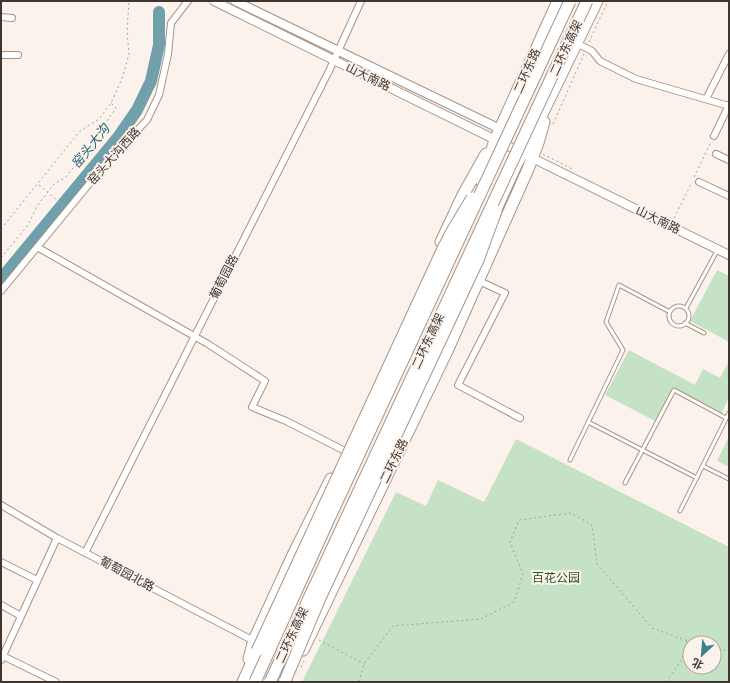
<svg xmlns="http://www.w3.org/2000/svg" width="730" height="683" viewBox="0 0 730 683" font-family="'DejaVu Sans','Noto Sans SC',sans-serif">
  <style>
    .green { fill: #c6e2c6; fill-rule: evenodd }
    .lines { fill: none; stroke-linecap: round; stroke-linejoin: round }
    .river { stroke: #6fa0ab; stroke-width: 12 }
    .lane-casing { stroke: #a89485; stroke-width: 5 }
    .street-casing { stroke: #a89485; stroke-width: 8 }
    .secondary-casing { stroke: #a89485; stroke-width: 10 }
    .highway-casing { stroke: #a89485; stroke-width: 13 }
    .path { stroke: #a79e98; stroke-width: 1; stroke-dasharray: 2 3; stroke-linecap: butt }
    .lane { stroke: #fff; stroke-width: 3 }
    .street { stroke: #fff; stroke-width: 6 }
    .secondary { stroke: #fff; stroke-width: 8 }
    .highway { stroke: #fff; stroke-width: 11 }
    .highway-bridge-casing { stroke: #a89485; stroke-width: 13; stroke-linecap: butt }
    .highway-bridge { stroke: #fff; stroke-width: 11 }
    .labels { text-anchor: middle; stroke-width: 4; stroke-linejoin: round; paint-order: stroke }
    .street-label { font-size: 12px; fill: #3f3630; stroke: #fcf2ec }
    .park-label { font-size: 12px; fill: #28552c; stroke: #fcf2ec }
    .water-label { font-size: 13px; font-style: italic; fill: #20616e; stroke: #fcf2ec }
  </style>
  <rect width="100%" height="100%" fill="#fcf2ec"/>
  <path class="green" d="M717 270 729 276V342L690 321Z
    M629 350 695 385 703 369 720 378 729 361V398L721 414 673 388 655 421 605 395Z
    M729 436V467L717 461Z
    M516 439 729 547V682H302L396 492 426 506 438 480 484 502ZM690 643H714V667H690Z"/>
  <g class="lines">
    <path class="river" d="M1 279 119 136 137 110 151 81 159 45V12"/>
    <g class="lane-casing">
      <path id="lane" d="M669 316a10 10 0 1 1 20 0a10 10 0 1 1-20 0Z
        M686 308 717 251
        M685 323 704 333
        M588 422 697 478
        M570 460 623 350 606 322 619 285 670 312
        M703 466 729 479
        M625 483 674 390 726 418
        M680 511 729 413"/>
    </g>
    <g class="street-casing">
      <path id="street" d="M1 17 12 18
        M576 43 592 51 600 61 636 79 729 106
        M1 55H18
        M706 99 729 54
        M714 136 729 105
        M716 154 729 160
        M699 182 729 196
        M37 247 208 344 265 381 252 407 286 421 345 451
        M479 281 505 293 458 385 520 418
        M1 291 108 161 147 120 159 95 168 54 171 23 188 1
        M1 505 57 538 254 641
        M85 553 329 71 361 1
        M1 562 37 580
        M1 605 21 616
        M3 656 56 682
        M1 660 57 538"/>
    </g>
    <g class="secondary-casing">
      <path id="secondary" d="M214 1 729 255
        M235 1 494 126 503 132"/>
    </g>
    <g class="highway-casing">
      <path id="highway" d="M482 182 495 140 558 1
        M492 218 517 163 529 141 597 1
        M441 242 463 195 486 154
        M303 650 447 351 528 169 538 143 544 122
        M249 659 254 640 293 555 331 479
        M285 681 283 667 308 614
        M243 682 257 651 264 644"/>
    </g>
    <path class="path" d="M589 42 608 1
      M553 124 584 54
      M116 143C125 131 137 119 143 106 155 83 158 57 162 32L163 31
      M543 154 574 170
      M694 177 711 142
      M39 185 63 205
      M674 218 692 182
      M1 229 80 131 99 119 111 103 123 76 129 54 127 31 129 1
      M1 258 28 225 37 206 54 184 65 178 81 158 116 108 111 103
      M319 640 364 664
      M714 647 729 651
      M301 667 305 659
      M359 682 364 664 393 626 481 619 514 602 523 574 510 542 519 520 571 513 592 525 597 564 652 628 682 639 696 643
      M666 682 681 661 687 641"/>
    <use href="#lane" class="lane"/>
    <use href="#street" class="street"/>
    <use href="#secondary" class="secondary"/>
    <use href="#highway" class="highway"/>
    <g class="highway-bridge-casing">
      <path id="highway-bridge" d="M257 651 441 253 451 233 472 198
        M285 681 320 598 478 260 496 211
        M255 682 328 521 570 1
        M270 682 587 1"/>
    </g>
    <use href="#highway-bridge" class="highway-bridge"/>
  </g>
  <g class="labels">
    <g class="street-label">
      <text transform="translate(566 48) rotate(-65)" y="4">二环东高架</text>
      <text transform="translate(527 71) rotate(-66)" y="4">二环东路</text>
      <text transform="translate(368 77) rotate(26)" y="4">山大南路</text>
      <text transform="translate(114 156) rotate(-48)" y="4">窑头大沟西路</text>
      <text transform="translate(658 220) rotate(26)" y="4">山大南路</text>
      <text transform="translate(224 277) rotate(-63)" y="4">葡萄园路</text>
      <text transform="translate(428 341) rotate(-65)" y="4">二环东高架</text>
      <text transform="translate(394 461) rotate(-64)" y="4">二环东路</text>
      <text transform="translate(127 574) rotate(28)" y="4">葡萄园北路</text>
      <text transform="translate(292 635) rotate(-65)" y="4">二环东高架</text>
    </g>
    <g class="park-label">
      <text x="556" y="582">百花公园</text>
    </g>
    <g class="water-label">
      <text transform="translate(90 146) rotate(-51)" y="5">窑头大沟</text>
    </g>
  </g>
  <rect width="730" height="683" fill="none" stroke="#3f3630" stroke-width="4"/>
  <g transform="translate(702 655) rotate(206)"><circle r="19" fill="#fcf2ec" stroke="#b0a7a1"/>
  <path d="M0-3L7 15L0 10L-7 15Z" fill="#3c818e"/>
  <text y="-6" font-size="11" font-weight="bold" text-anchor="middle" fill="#3f3630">北</text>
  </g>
</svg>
